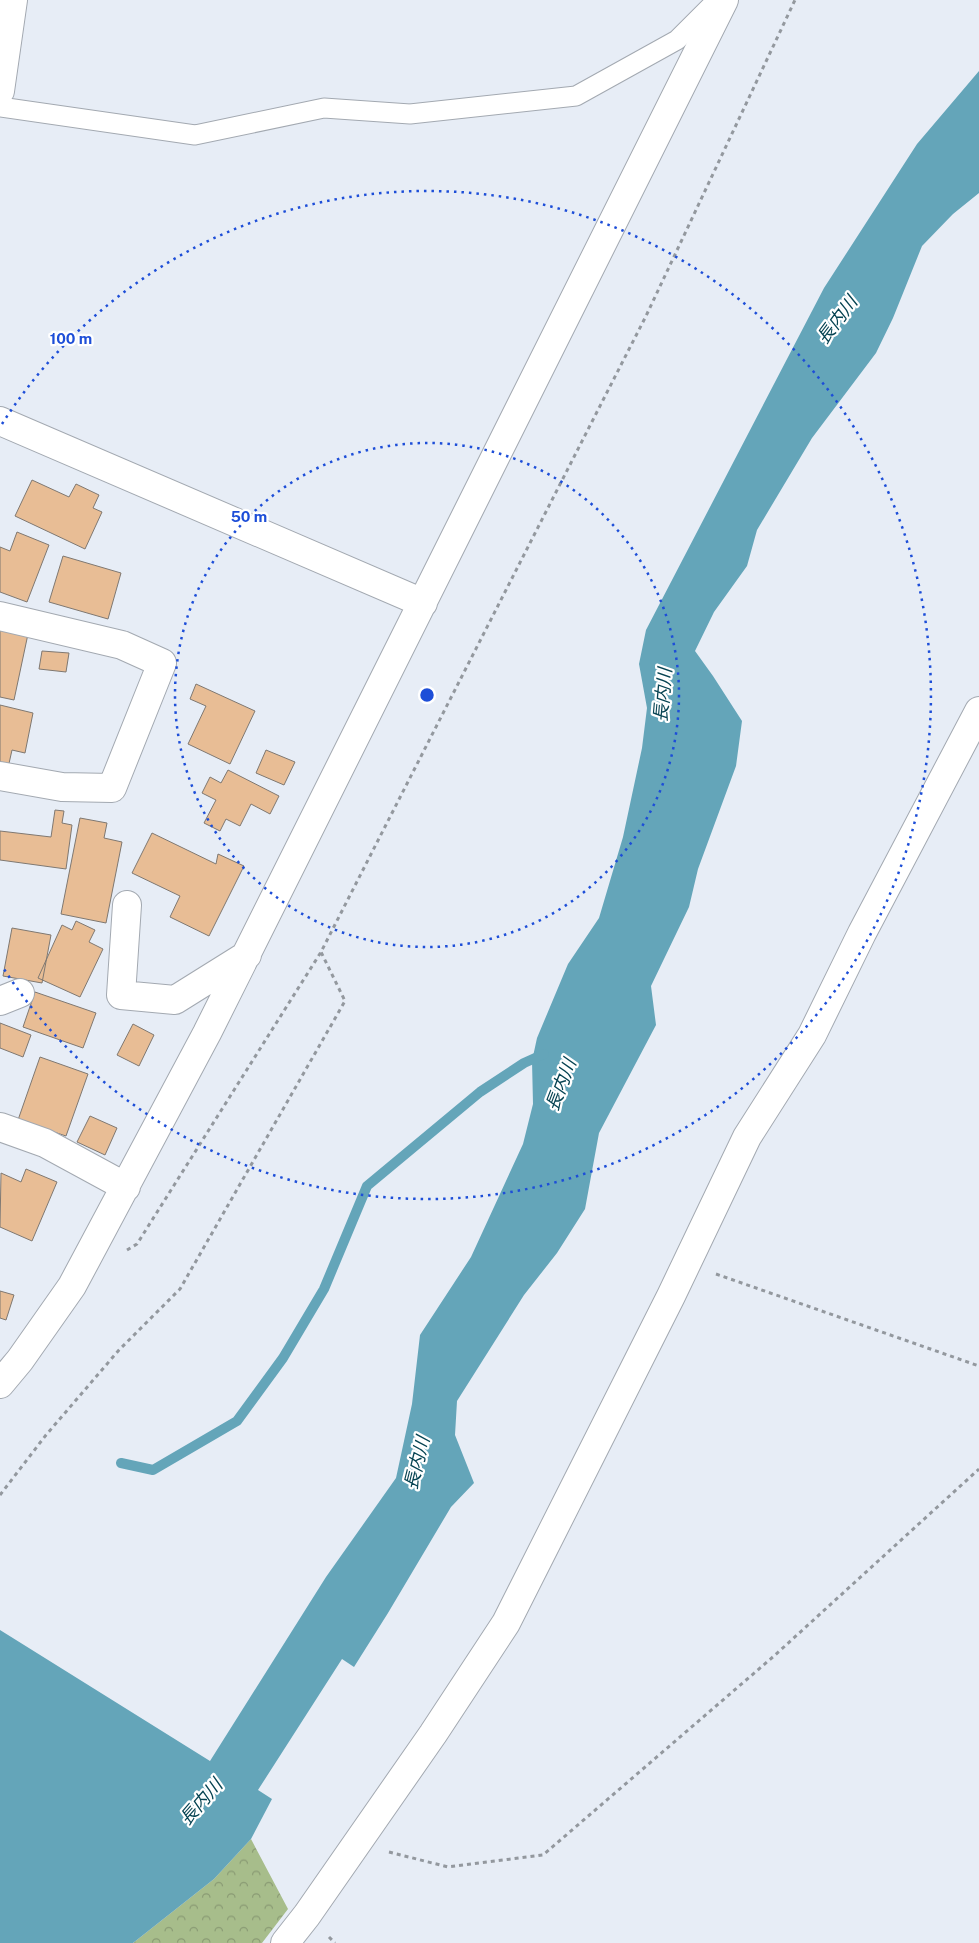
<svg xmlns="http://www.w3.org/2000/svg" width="979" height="1943" viewBox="0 0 979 1943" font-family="'Public Sans','Noto Sans JP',sans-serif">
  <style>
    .forest { fill: url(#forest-crowns) }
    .water { fill: #64a5b9 }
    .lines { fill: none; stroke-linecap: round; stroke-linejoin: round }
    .stream { stroke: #64a5b9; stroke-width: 10 }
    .building { fill: #e8bd95; stroke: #7f7871 }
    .service-casing { stroke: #a3a9b1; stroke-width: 21 }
    .minor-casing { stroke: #a3a9b1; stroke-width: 30 }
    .tertiary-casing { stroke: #a3a9b1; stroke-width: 30 }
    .path { stroke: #93989e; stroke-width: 3; stroke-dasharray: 4 4; stroke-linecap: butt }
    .service { stroke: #fff; stroke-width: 19 }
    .minor { stroke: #fff; stroke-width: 28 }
    .tertiary { stroke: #fff; stroke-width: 28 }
    .ring { fill: none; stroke: #1d4ed8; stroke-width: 2.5; stroke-dasharray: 2.5 5 }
    .labels { text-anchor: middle; stroke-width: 4.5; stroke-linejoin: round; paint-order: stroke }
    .water-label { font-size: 18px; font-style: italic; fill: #064352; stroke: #fff }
    .centre { fill: #1d4ed8; stroke: #fff; stroke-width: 2.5 }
    .ring-label { font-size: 15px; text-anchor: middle; font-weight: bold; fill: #1d4ed8; stroke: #fff; stroke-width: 4.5; stroke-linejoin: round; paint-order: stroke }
  </style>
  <defs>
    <pattern id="forest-crowns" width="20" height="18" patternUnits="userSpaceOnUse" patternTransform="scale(1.25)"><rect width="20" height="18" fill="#a7bd8b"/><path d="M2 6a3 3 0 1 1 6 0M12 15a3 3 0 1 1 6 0" fill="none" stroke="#899a73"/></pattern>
  </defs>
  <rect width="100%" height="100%" fill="#e7edf6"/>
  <path class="forest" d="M251 1839 288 1909 262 1943H133L214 1879Z"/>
  <path class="water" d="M979 71V193L953 214 922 246 893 318 876 353 812 438 757 530 747 566 714 612 695 651 713 676 742 721 736 766 698 869 689 907 651 986 656 1025 599 1133 585 1209 557 1253 524 1295 457 1401 455 1435 474 1483 451 1507 388 1613 354 1667 342 1659 258 1790 272 1799 251 1839 214 1879 133 1943H0V1630L210 1761 326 1577 396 1478 412 1404 420 1335 471 1257 523 1144 533 1104 532 1061 537 1038 568 964 599 918 623 837 642 748 647 708 639 664 646 630 824 288 917 144Z"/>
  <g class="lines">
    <path class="stream" d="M121 1463 153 1470 237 1421 283 1358 324 1289 367 1186 480 1092 524 1063 544 1054"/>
  </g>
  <path class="building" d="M32 480 69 497 76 484 99 495 93 508 102 512 85 549 15 516Z
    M17 532 49 545 27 602 0 592V547L10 551Z
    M63 556 121 573 108 619 49 602Z
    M0 628 28 634 14 700 0 697Z
    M42 651 69 653 66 672 39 669Z
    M196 684 255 711 230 764 188 744 206 706 190 699Z
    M0 705 33 713 25 753 12 750 8 768 0 766Z
    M266 750 295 762 284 785 256 773Z
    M228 770 279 796 270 814 251 804 240 826 226 819 220 831 204 823 216 800 202 793 210 777 221 783Z
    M55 810 64 811 62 823 72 825 66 869 0 860V831L51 837Z
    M80 818 107 823 104 838 122 842 106 923 61 914Z
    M152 833 216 864 218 854 244 866 209 936 170 917 180 896 132 873Z
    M76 921 95 930 89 942 103 949 80 997 38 978 62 925 72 930Z
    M12 928 51 935 42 983 3 976Z
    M35 992 96 1013 83 1048 23 1027Z
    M0 1023 31 1035 23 1057 0 1048Z
    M133 1024 154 1035 139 1066 117 1055Z
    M40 1057 88 1074 66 1136 18 1120Z
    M90 1116 117 1128 105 1155 77 1142Z
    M26 1169 57 1182 32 1241 0 1227 1 1173 21 1182Z
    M0 1291 14 1295 6 1320 0 1318Z"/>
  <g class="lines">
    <g class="service-casing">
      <path id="service" d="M0 107 195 135 324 108 410 114 576 96 677 40 717 0"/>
    </g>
    <g class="minor-casing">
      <path id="minor" d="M0 421 423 603
        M0 616 122 645 162 663 112 788 62 787 0 776
        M127 905 121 995 175 1000 247 955
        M0 1001 20 993
        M0 1127 45 1143 126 1187
        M0 1384 20 1360 72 1286 207 1033 724 0
        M285 1943 307 1915 433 1734 506 1623 671 1296 747 1137 812 1035 862 933 979 711"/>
    </g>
    <g class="tertiary-casing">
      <path id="tertiary" d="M0 91 13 0"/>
    </g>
    <path class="path" d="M127 1250 137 1244 321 952 646 316 795 0
      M716 1274 979 1366
      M0 1495 46 1435 119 1350 180 1289 345 1001 321 952
      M389 1852 448 1867 543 1855 774 1656 979 1469
      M329 1937 335 1943"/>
    <use href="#service" class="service"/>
    <use href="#minor" class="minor"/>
    <use href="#tertiary" class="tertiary"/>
  </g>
  <g class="ring">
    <circle cx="427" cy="695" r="252"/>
    <path d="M2 424A504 504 0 1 1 2 966"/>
  </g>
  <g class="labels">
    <g class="water-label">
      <text transform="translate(837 320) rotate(-53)" y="6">長内川</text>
      <text transform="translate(663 695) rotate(-85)" y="6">長内川</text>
      <text transform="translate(561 1085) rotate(-69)" y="6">長内川</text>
      <text transform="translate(417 1463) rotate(-76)" y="6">長内川</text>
      <text transform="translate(201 1802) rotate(-49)" y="6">長内川</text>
    </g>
  </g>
  <circle cx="427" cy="695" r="8" class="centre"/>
  <g class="ring-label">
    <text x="71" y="344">100 m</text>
    <text x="249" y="522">50 m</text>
  </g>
</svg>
